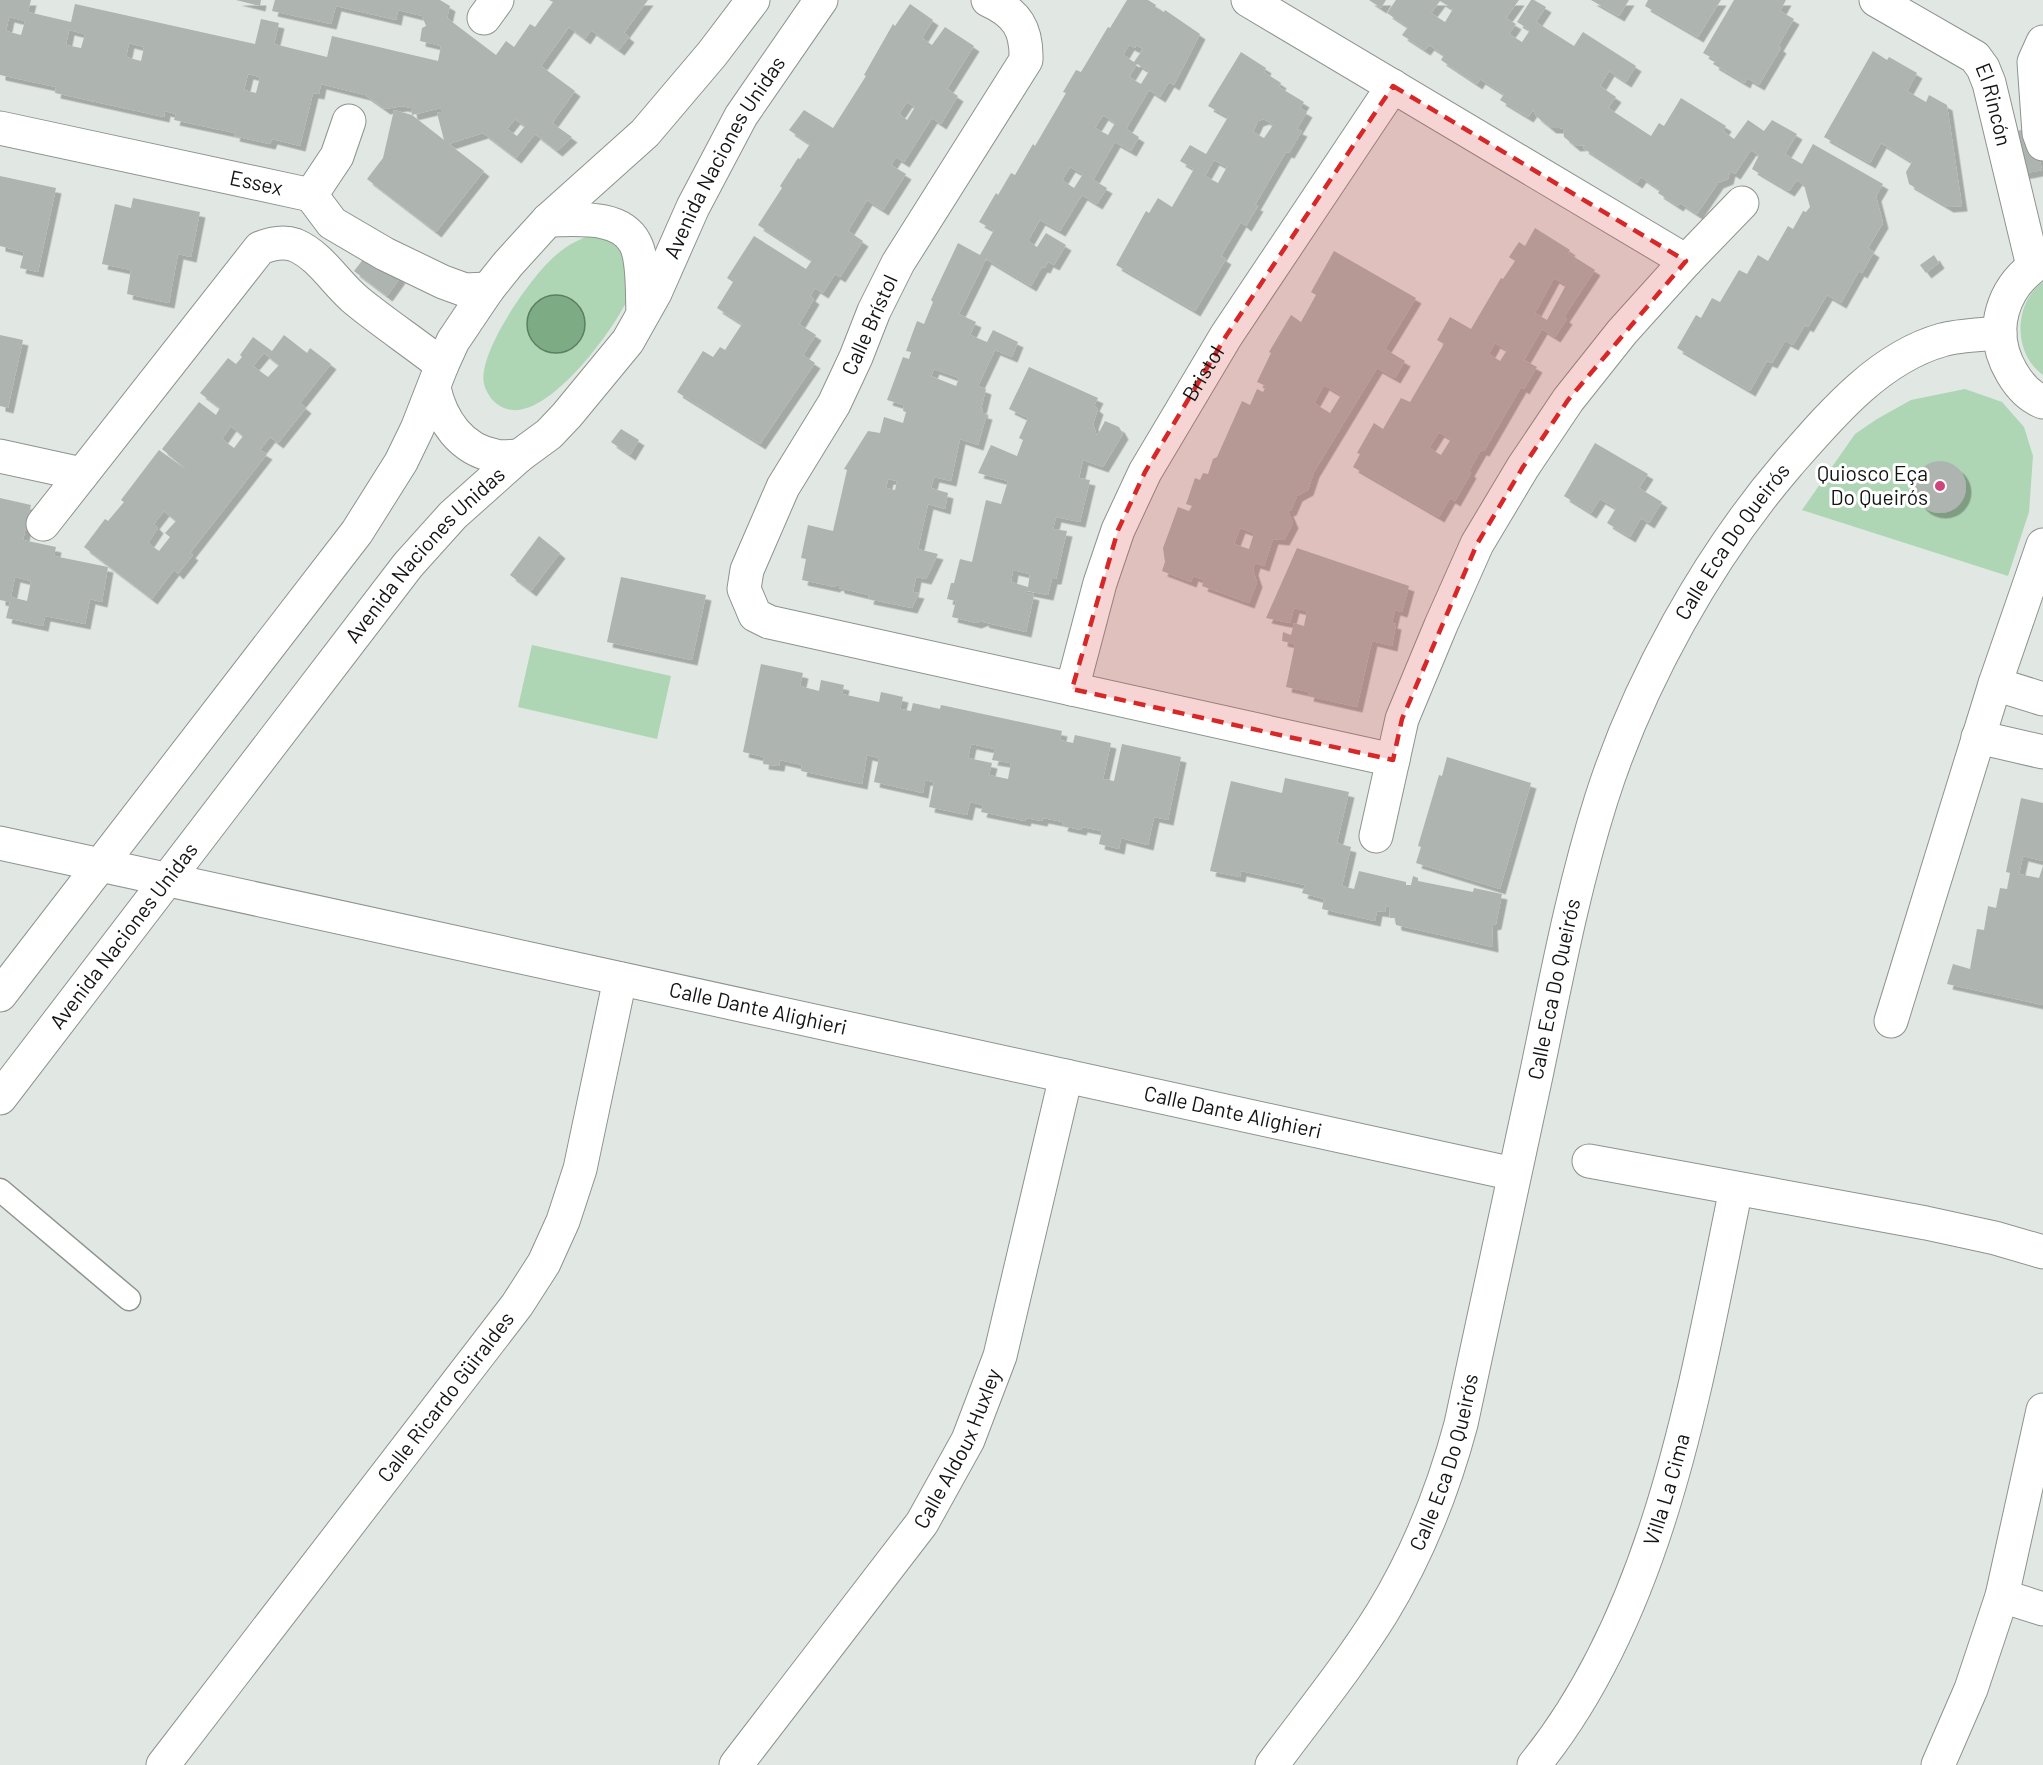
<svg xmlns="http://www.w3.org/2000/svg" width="2043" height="1765" viewBox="0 0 2043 1765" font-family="Barlow,sans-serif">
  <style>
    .green { fill: #aed6b4 }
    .water { fill: #7cab84; stroke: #5c7e62; stroke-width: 1.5 }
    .building { fill: #aeb4af; fill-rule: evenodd; filter: url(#shadow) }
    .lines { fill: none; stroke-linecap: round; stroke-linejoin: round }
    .lane-casing { stroke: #8d938e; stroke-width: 25 }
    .street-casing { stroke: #8d938e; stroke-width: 35 }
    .secondary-casing { stroke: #8d938e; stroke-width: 35 }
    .lane { stroke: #fff; stroke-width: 22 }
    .street { stroke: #fff; stroke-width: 33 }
    .secondary { stroke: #fff; stroke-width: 33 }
    .marked { fill: #d62828; fill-opacity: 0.2; stroke: #d62828; stroke-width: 4.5; stroke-dasharray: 12 8; stroke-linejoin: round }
    .poi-dot { fill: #ce447c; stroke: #fff; stroke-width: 2 }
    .labels { text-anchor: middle; stroke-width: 6; stroke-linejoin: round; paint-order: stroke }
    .street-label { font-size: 21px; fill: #121412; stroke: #fff }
    .poi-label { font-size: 21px; fill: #121412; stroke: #fff; text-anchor: end }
  </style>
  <defs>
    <filter id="shadow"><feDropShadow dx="5.5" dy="5.5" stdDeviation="0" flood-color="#0004"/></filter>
  </defs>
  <rect width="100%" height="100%" fill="#e1e7e2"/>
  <path class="green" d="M600 234 622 243 634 283C631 291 628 301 623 308 607 338 543 425 504 408 494 404 487 395 484 384 477 353 532 275 556 255 569 244 583 236 600 234Z
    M2043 282V375C2013 354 2013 303 2043 282Z
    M1965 389 2002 402 2024 427 2033 456 2029 512 2008 576 1802 510 1855 434 1877 419 1911 400Z
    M532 645 671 676 657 739 518 707Z"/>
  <path class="water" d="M527 324a29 29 0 1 1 58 0a29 29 0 1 1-58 0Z"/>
  <path class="building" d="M0 0H31L28 12 71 22 75 4 255 44 261 19 279 23 274 44 327 57 332 36 438 61 441 46 420 41 422 28 426 26 422 16 398 10 396 20 336 6 331 24 272 11 275 0H440L450 6 447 18 496 55 506 41 514 47 530 24 535 27 553 2 549 0H648L624 33 629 37 619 50 591 30 585 39 569 27 541 66 575 91 552 123 572 137 557 151 535 134 516 158 483 133 449 144 484 171 436 232 367 179 383 158 394 110 412 115 444 140 437 113 441 112V108L412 115 411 108 402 106 385 109 365 95 321 84 319 94 313 93 300 146 272 139 270 144 234 136 235 133 174 120 176 114 165 111 164 117 55 93 56 87 0 75ZM9 17 25 21 21 35 6 31ZM69 30 85 34 81 48 66 45ZM129 43 144 47 141 61 126 57ZM248 74 260 77 256 93 244 90ZM515 119 525 126 517 136 507 129Z
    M236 0H261L260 6Z
    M1127 0H1148L1156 5 1155 7 1164 12 1165 10 1200 34 1174 85 1169 82 1160 97 1149 90 1126 129 1139 137 1131 151 1115 142 1093 180 1107 188 1097 204 1082 195 1060 231 1040 220 1028 241 1037 247 1046 233 1066 245 1054 265 1048 262 1045 268 1042 267 1031 286 986 259 959 314 976 322 970 335 987 342 993 330 1018 342 1012 357 995 350 978 386 986 389 981 409 983 410 982 413 987 414 978 445 960 439 951 481 934 477 931 488 948 493 945 509 928 504 918 549 938 554 926 579 916 577 913 592 919 593 912 608 868 599 869 595 839 588V586L836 585 835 587 802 580 806 559 801 558 808 525 833 531 847 470 844 469 868 431 880 433 884 417 903 423 906 412 903 411 904 405 887 400 903 357 909 359 911 352 906 351 917 321 924 324 933 302 931 300 958 243 980 255 994 230 979 222 996 193 998 195 1011 173 1015 175 1033 144 1035 146 1066 93 1063 92 1076 70 1081 72 1108 27 1110 28ZM1129 45 1135 48 1136 45 1143 49 1134 62 1123 55ZM1137 64 1149 71 1141 84 1129 77ZM1103 115 1115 123 1108 135 1095 128ZM1070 167 1083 174 1074 188 1062 180ZM934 369 959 378 956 386 931 376ZM888 479 897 481 895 490 886 488Z
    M1369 0H1386L1381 8Z
    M1396 0H1519L1506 18 1516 24 1509 34 1522 42 1530 30 1517 22 1531 0H1534L1546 7 1536 22 1574 46 1583 32 1636 66 1626 82 1609 71 1600 86 1616 97 1608 108 1651 136 1659 123 1664 126 1681 98 1726 126 1723 131 1734 139 1748 120 1764 131 1772 120 1797 134 1785 154 1802 164 1813 144 1883 184 1876 196 1883 223 1868 248 1874 252 1862 273 1859 271 1841 303 1827 295 1808 327 1805 325 1793 345 1785 341 1772 363 1767 361 1750 391 1677 348 1696 315 1701 318 1712 298 1720 302 1739 270 1747 274 1758 255 1768 261 1788 226 1793 229 1803 211 1806 212 1810 207 1804 185 1797 180 1789 191 1752 169 1759 155 1751 150 1735 174 1730 171 1728 179 1718 183 1697 214 1680 203 1678 206 1658 193 1660 190 1641 177 1637 183 1583 148 1585 145 1575 146 1564 137 1563 129 1560 128H1551L1536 116 1533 110 1528 117 1500 100 1504 94 1480 79 1477 84 1441 60 1444 55 1429 45 1425 50 1402 35 1408 27 1387 13ZM1440 1 1453 9 1445 22 1431 13Z
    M1591 0H1629L1619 16Z
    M1648 0H1721L1698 37 1645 6Z
    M1734 0H1786L1780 11 1794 19 1778 46 1781 48 1759 85 1747 78 1745 83 1713 64 1716 60 1703 53Z
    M910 4 933 20 922 38 932 45 945 27 974 46 947 89 958 96 941 124 932 118 904 162 896 157 891 165 906 174 883 210 867 200 848 231 863 241 840 277 835 274 823 293 815 288 810 296 814 299 799 324 816 335 803 355 815 363 760 444 677 392 703 351 713 357 720 347 725 350 742 324 717 308 733 282 727 278 754 236 806 269 812 260 758 225 782 188 780 186 798 158 800 159 810 144 789 130 804 110 833 128 866 76 864 75 893 24 895 26ZM907 102 915 107 907 120 899 114Z
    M1873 51 1887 60 1889 57 1917 73 1907 91 1926 102 1929 95 1947 105 1962 206 1948 207 1909 184 1906 172 1912 162 1881 143 1870 163 1824 137Z
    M1241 52 1266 68 1264 72 1281 83 1279 87 1304 102 1300 108 1307 112 1297 129 1302 131 1289 153 1286 152 1255 205 1258 206 1246 226 1241 222 1221 256 1226 259 1195 311 1116 265 1146 211 1149 213 1158 198 1172 207 1194 169 1180 161 1190 145 1206 154 1228 117 1208 106ZM1264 119 1273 125 1264 138 1253 132 1258 121ZM1214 160 1227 167 1218 183 1205 176Z
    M2033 127 2042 170 2017 175 2009 133Z
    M0 176 56 188 38 272 20 268 24 252 0 246Z
    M133 198 200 212 191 257 178 254 169 303 127 294 131 270 102 264 115 204 131 208Z
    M1535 228 1570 250 1568 253 1595 270 1564 317 1567 319 1555 337 1542 329 1524 360 1537 367 1524 389 1521 387 1484 451 1481 450 1469 471 1471 473 1455 501 1450 498 1439 517 1353 467 1360 454 1357 453 1374 423 1383 429 1401 398 1410 402 1444 344 1437 340 1450 317 1471 329 1501 278 1503 279 1515 261 1509 257 1519 242 1525 246ZM1554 278 1566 285 1547 320 1535 313ZM1495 343 1507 350 1500 361 1489 354ZM1439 432 1451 439 1441 455 1429 448Z
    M1334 251 1416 298 1385 349 1405 361 1395 378 1377 368 1314 472 1308 490 1297 496 1291 510 1288 511 1293 523 1284 540 1273 539 1264 566 1255 563 1253 570 1257 582 1249 603 1202 586 1204 580 1193 576 1191 582 1162 571 1165 562 1163 548 1178 507 1189 511 1192 506 1186 504 1195 478 1200 480 1203 473 1208 474 1213 459 1217 457 1242 401 1250 405 1257 389 1263 392 1266 386 1257 382 1271 353 1269 352 1291 315 1301 322 1316 295 1311 292ZM1324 385 1341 395 1330 413 1314 403ZM1240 528 1254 533 1249 549 1234 544Z
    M368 253 400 278 387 296 354 271Z
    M1934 255 1939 263 1926 273 1920 265Z
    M0 335 23 340 8 408 0 406Z
    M284 335 307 353 310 348 331 364 300 403 306 408 278 443 270 437 260 450 267 454 190 553 193 555 178 574 174 570 152 599 84 547 105 519 108 521 124 502 121 500 159 450 187 470 162 449 199 402 216 415 220 408 200 393 228 358 236 364 242 357 240 355 253 337 272 351ZM264 353 279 365 268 377 253 366ZM231 426 243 436 234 448 222 439ZM164 511 176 521 165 533 170 537 159 551 148 543 158 528 154 524Z
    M1029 367 1098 398 1094 406 1098 409 1093 424 1097 436 1105 421 1119 427 1123 434 1103 467 1083 460 1079 478 1090 480 1080 522 1056 517 1053 529 1067 531 1056 579H1052L1048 595 1027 591V593L1034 595 1026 632 983 622 984 620 976 623 952 617 956 601 947 599 951 583H954L960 559 972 562 986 500 1001 504 1008 481 978 473 991 445 1017 456 1023 440 1019 438 1028 418 1009 409ZM1013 570 1030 574 1028 587 1011 582Z
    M621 429 639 440 630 455 611 442Z
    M1595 443 1648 474 1639 488 1662 502 1649 523 1641 518 1630 537 1607 523 1616 508 1600 499 1591 513 1564 496Z
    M1914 487a26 26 0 1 1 52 0a26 26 0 1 1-52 0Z
    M0 498 31 505 23 540 56 547 54 556 108 567 102 602 90 599 85 624 45 616 43 626 6 618 10 602 0 600ZM15 577 31 581 27 601 11 597Z
    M539 536 560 553 531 591 510 575Z
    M1297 548 1409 586 1402 612 1395 610 1392 623 1396 624 1392 646 1372 641 1357 707 1308 696 1309 692 1286 687 1295 644 1282 641 1283 632 1291 635 1294 623 1304 626 1307 611 1294 608 1290 623 1266 618Z
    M621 577 706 595 692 660 607 642Z
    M761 664 803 673 800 686 819 691 821 680 844 685 842 694 879 702 881 692 903 697 900 709 911 711 913 703 940 709 941 705 1062 731 1060 740 1073 743 1075 735 1111 743 1103 779 1114 781 1122 744 1181 757 1168 820 1154 817 1148 845 1121 838 1119 849 1099 844 1102 831 1082 827 1081 830 1062 826 1063 822 1043 818 1042 821 1026 818 1025 821 981 812 983 805 970 802 967 815 929 807 934 782 925 780 923 793 874 782 879 758 867 755 862 784 801 771 802 765 780 760 779 766 763 764 764 757 743 752ZM971 744 995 749 992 760 1011 763 1008 779 989 775 992 763 968 758Z
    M1447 757 1531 783 1500 889 1416 863 1421 847 1418 846 1439 775 1442 776Z
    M1285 778 1349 792 1337 843 1351 847 1342 886 1354 889 1359 871 1406 882V885H1411L1413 876 1418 878V881L1473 892 1474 888 1502 894 1496 924 1492 925 1493 947 1396 925 1395 918H1390L1389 907 1386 906 1385 912 1377 911 1375 921 1322 909 1324 899 1302 893 1305 885 1241 871 1240 877 1210 871 1231 781 1282 793Z
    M2021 798 2043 803V861L2023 856 2019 874 2039 878 2043 866V1005L1947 984 1953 964 1970 969 1977 929 1984 930 1988 906 1996 908 2000 888 2007 889 2010 873 2006 872Z"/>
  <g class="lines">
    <g class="lane-casing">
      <path id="lane" d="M0 1190 129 1299"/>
    </g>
    <g class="street-casing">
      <g id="street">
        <path d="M988 0C1017 13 1027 29 1026 60L898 263 874 311 856 357 834 404 783 487 747 570 744 589 755 615 769 622 1393 760"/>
        <path d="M1248 0 1686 261"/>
        <path id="s1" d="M1876 0 1975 57 1983 68 1989 83 2033 266"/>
        <path d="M484 18 497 0"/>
        <path d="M2043 42 2034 62 2039 133 2043 144"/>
        <path id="s2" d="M0 128 311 195 332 223 385 254 443 282 465 290 488 289"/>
        <path d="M311 195 337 156 349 121"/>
        <path d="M2043 260C2002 285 1987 331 2012 373 2019 385 2030 397 2043 402"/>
        <path d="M0 456 82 474"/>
        <path d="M43 524 260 248C270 244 284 241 295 245 321 256 336 284 357 301 384 323 414 343 442 365"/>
        <path d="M1995 684 2043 699"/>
        <path id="s3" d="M1072 689 1100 583 1118 530 1145 472 1226 336 1393 86"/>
        <path d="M1978 737 2043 752"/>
        <path d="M1376 836 1402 719 1441 625 1477 544 1523 467 1568 400 1622 332 1686 261 1742 203"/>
        <path id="s4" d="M0 843 1514 1174"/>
        <path d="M1891 1021 1995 684 2043 545"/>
        <path d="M1589 1161 1926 1223 1995 1238 2043 1252"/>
        <path d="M2002 1596 2043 1609"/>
        <path id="s5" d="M163 1765 517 1305 544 1263 563 1221 580 1169 620 979"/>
        <path id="s6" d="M736 1765 922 1523 968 1440 1000 1356 1066 1076"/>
        <path id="s7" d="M1272 1765C1309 1715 1349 1666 1382 1613 1418 1554 1443 1491 1461 1424 1486 1306 1511 1188 1537 1071 1556 980 1573 889 1601 800 1638 683 1708 557 1788 464 1830 416 1878 358 1942 340 1960 335 1981 335 2000 333"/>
        <path id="s8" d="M1534 1765C1661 1609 1696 1382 1736 1189"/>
        <path d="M1938 1765 1971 1689 2002 1596 2043 1410"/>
      </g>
    </g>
    <g class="secondary-casing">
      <g id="secondary">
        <path d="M548 220C576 220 620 214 635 243 644 259 642 295 643 313"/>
        <path d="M434 388C441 420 461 450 496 456 503 458 511 456 519 456"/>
        <path d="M0 995 357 532 401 462 417 429 442 365 453 341 488 289 508 264 548 220 645 133 712 54 753 0"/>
        <path id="s9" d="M0 1098 408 565 453 515 519 456 549 434 567 415 628 341 655 293 693 207 741 116 821 0"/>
      </g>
    </g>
    <use href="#lane" class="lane"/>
    <use href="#street" class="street"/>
    <use href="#secondary" class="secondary"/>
  </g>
  <path class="marked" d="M1393 86 1686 261 1568 400 1523 467 1477 544 1402 719 1393 760 1072 689 1118 530 1145 472 1226 336Z"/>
  <circle class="poi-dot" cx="1940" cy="486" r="6"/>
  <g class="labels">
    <g class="street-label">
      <text dy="7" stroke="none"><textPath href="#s1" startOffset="166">El Rincón</textPath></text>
      <text dy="7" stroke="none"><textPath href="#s9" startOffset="1194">Avenida Naciones Unidas</textPath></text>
      <text dy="7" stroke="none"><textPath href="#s2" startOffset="262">Essex</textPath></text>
      <text transform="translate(870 325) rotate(-66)" y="7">Calle Brístol</text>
      <text dy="7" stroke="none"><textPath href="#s3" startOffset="344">Bristol</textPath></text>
      <text dy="7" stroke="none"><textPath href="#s7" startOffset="1324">Calle Eca Do Queirós</textPath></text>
      <text dy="7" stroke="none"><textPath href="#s9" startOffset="690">Avenida Naciones Unidas</textPath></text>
      <text dy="7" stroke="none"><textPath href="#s9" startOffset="204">Avenida Naciones Unidas</textPath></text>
      <text dy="7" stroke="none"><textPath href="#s7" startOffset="838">Calle Eca Do Queirós</textPath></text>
      <text dy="7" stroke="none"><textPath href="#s4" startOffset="776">Calle Dante Alighieri</textPath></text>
      <text dy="7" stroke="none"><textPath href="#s4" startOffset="1262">Calle Dante Alighieri</textPath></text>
      <text dy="7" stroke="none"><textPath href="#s5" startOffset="464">Calle Ricardo Güiraldes</textPath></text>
      <text dy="7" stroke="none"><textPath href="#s6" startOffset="388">Calle Aldoux Huxley</textPath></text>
      <text dy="7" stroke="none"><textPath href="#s7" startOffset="352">Calle Eca Do Queirós</textPath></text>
      <text dy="7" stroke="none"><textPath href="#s8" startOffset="308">Villa La Cima</textPath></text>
    </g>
    <g class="poi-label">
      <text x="1928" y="481">Quiosco Eça<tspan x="1928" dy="24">Do Queirós</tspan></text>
    </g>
  </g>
</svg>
